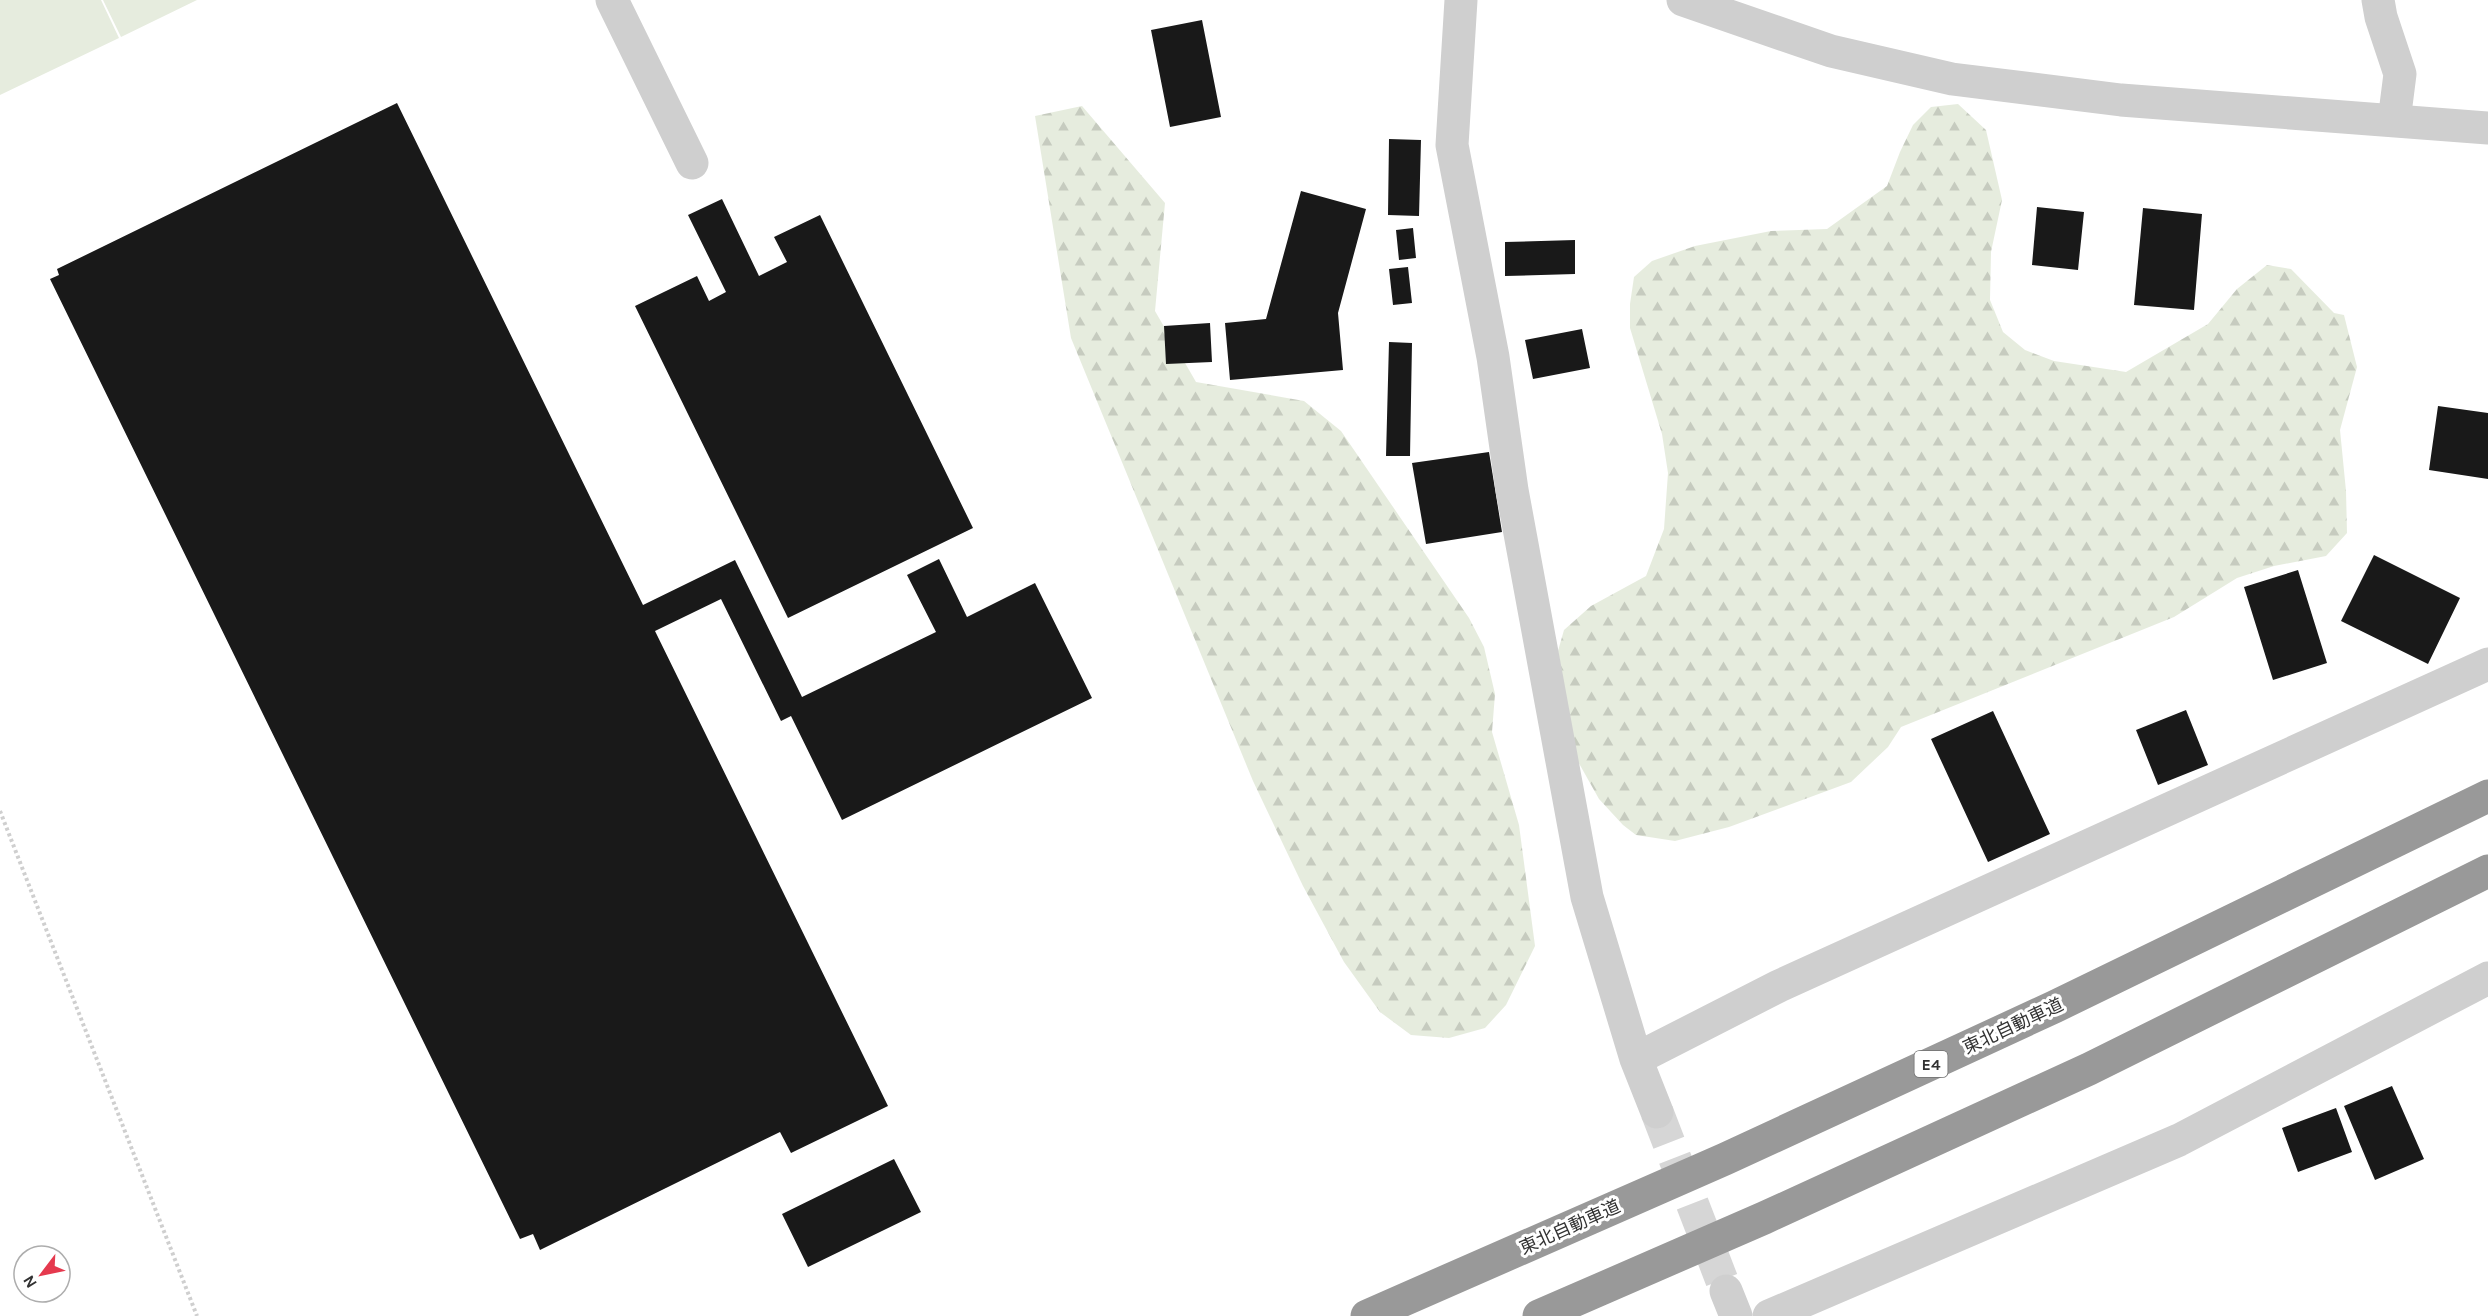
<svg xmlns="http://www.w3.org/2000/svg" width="2488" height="1316" viewBox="0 0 2488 1316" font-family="Karla,'Noto Sans JP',sans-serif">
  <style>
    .forest { fill: url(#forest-firs) }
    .garden { fill: #e6ecde }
    .building { fill: #191919 }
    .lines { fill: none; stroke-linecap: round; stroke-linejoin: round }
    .minor-tunnel { stroke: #d6d6d6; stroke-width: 33; stroke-dasharray: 33 16; stroke-linecap: butt }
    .path { stroke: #cfcfcf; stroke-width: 4; stroke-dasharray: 3 3; stroke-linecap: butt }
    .minor { stroke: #cfcfcf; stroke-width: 33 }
    .highway { stroke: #999; stroke-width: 33 }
    .labels { text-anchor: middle; stroke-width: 6; stroke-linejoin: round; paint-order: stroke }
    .shield { fill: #fff; stroke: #707070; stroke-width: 1.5 }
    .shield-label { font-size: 16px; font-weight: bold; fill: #323232 }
    .street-label { font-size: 18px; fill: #323232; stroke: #fff }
  </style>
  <defs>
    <pattern id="forest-firs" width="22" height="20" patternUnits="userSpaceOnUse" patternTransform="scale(1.5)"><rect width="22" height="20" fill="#e6ecde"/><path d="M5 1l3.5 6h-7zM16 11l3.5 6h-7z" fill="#c6cbbf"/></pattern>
  </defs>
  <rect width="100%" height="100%" fill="#fff"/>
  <path class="forest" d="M1958 104 1986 130 2002 200 1991 252 1990 300 2003 332 2025 350 2054 361 2126 372 2208 324 2237 289 2267 265 2291 269 2334 313 2344 315 2357 367 2340 430 2346 491 2347 533 2326 556 2274 566 2237 578 2174 617 1901 727 1888 747 1851 782 1729 827 1675 841 1636 835 1623 825 1599 799 1576 758 1558 651 1564 630 1591 606 1646 576 1664 529 1668 473 1662 434 1630 328V304L1634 277 1652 261 1695 246 1771 231 1827 229 1887 186 1900 152 1913 125 1931 107Z
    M1082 106 1165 203 1155 311 1196 382 1304 401 1341 431 1469 618 1484 647 1495 694 1492 732 1519 825 1535 946 1506 1005 1485 1028 1449 1038 1411 1035 1380 1012 1344 962 1303 886 1253 781 1071 338 1035 116Z"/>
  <path class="garden" d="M0 0H101L119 38 0 95Z
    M103 0H197L121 37Z"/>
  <path class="building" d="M1202 20 1221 117 1170 127 1151 30Z
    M397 103 643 605 735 560 802 697 936 632 907 575 939 559 967 617 1035 583 1092 698 842 820 791 716 781 721 721 599 655 631 888 1106 791 1153 780 1132 540 1250 533 1234 520 1239 50 279 59 275 57 269Z
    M1389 139 1421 140 1419 216 1388 215Z
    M1301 191 1366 209 1338 313 1343 370 1230 380 1225 323 1266 319Z
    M722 199 759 276 787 262 774 237 820 215 973 528 788 618 635 306 697 276 709 301 726 292 688 215Z
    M2037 207 2084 212 2078 270 2032 265Z
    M2143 208 2202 214 2194 310 2134 305Z
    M1413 228 1416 258 1399 260 1396 230Z
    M1575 240V274L1505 276V242Z
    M1408 267 1412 303 1393 305 1389 269Z
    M1210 323 1212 362 1166 364 1164 326Z
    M1582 329 1590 368 1533 379 1525 340Z
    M1389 342 1412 343 1410 456H1386Z
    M2438 406 2488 413V479L2429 470Z
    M1489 452 1502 532 1426 544 1412 463Z
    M2374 555 2460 598 2428 664 2341 621Z
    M2298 570 2327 663 2273 680 2244 587Z
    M2186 710 2208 765 2158 785 2136 730Z
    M1993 711 2050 834 1988 862 1931 739Z
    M2392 1086 2424 1159 2375 1180 2344 1106Z
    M2336 1108 2352 1152 2298 1172 2282 1128Z
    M894 1159 921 1212 808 1267 782 1214Z"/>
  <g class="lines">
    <path class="minor-tunnel" d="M1657 1112 1726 1291"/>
    <path class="path" d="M0 811 197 1316"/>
    <path class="minor" d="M612 0 692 163
      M1461 0 1452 145 1493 357 1512 490 1587 897 1636 1059 1657 1112
      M1683 0 1831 51 1952 79 2121 100 2488 128
      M2378 0 2381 17 2400 74 2394 121
      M1636 1059 1779 986 2488 664
      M1726 1291 1736 1316
      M1769 1316 2179 1140 2488 978"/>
    <path class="highway" d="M1367 1316 1725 1159 2054 1007 2488 796
      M1539 1316 1764 1218 2089 1069 2488 871"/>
  </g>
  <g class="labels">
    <rect class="shield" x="1914.5" y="1051" width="33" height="26" rx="4.5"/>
    <g class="shield-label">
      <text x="1931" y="1070">E4</text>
    </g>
    <g class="street-label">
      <text transform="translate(2013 1026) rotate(-25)" y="6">東北自動車道</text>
      <text transform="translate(1570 1227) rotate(-24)" y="6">東北自動車道</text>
    </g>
  </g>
  <g transform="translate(42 1274) rotate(238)"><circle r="28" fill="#ffffff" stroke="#adadad" stroke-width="1.5"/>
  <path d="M0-4.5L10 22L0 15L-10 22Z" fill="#e5394e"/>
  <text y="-9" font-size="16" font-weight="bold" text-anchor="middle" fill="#323232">N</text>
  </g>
</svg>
